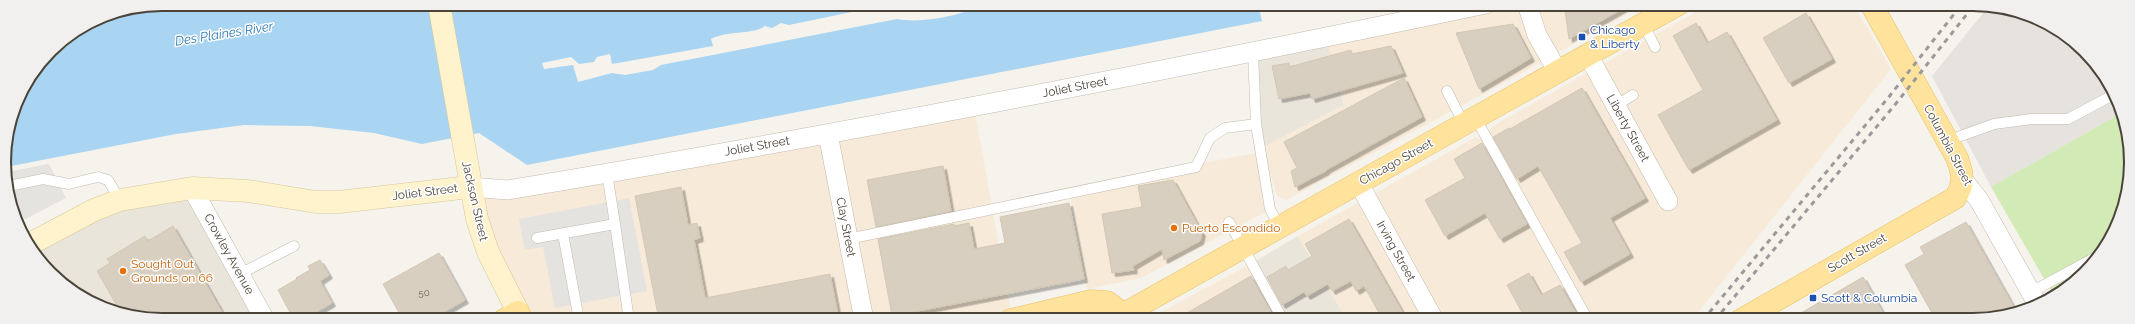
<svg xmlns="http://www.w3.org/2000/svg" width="2135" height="324" viewBox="0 0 2135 324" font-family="Raleway,sans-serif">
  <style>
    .residential { fill: #eae5da }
    .commercial { fill: #f7ead8 }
    .industrial { fill: #e6e2dd }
    .green { fill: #d2eab5 }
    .parking { fill: #e5e3e0 }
    .water { fill: #a9d4f2 }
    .building { fill: #d8cfc1; stroke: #d3c7b4; filter: url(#shadow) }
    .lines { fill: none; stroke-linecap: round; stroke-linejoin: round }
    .lane-casing { stroke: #c2bbae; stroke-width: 11 }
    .street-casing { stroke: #c2bbae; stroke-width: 20 }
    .secondary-casing { stroke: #d6c79b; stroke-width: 23 }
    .primary-casing { stroke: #e6c16a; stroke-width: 23 }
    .lane { stroke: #fff; stroke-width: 10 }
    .street { stroke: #fff; stroke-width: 19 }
    .secondary { stroke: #fff3cd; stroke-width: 22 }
    .primary { stroke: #ffe39c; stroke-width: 22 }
    .rail { stroke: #9a9a9a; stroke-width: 3; stroke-dasharray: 5 5; stroke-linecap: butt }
    .transit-dot { fill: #1a4fb4; stroke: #fff; stroke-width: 1.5 }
    .food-dot { fill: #e8710a; stroke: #fff; stroke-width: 1.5 }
    .labels { text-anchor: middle; stroke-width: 3; stroke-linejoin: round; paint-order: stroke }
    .number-label { font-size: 10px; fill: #6e675b }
    .transit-label { font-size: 12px; fill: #164399; stroke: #fff; text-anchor: start }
    .street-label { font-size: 12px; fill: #4b4439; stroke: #fff }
    .food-label { font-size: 12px; fill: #c56008; stroke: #fff; text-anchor: start }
    .water-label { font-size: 13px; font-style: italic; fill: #2e7ab2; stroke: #fff }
    .rim { fill: none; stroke: #4b4439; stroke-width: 2 }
  </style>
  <defs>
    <filter id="shadow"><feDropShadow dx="3.5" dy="3.5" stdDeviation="0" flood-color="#0004"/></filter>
  </defs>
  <rect width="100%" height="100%" fill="#f6f3ec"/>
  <path class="residential" d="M1327 39 1344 105 1262 148 1254 53Z
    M191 190 261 320H151L92 304 43 266 31 245 94 211Z
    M1298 236 1347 320H1284L1252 263Z"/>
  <path class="commercial" d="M1500 4H1645L1511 79 1286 200 1277 196 1262 148 1344 105 1327 39Z
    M1710 4H1853L1891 69 1692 320H1592L1488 133 1493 126Z
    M974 108 1012 317 1001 320H524L471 188Z
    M1476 137 1483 141 1585 320H1436L1432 314 1421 320H1347L1298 236Z
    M1260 152 1269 210 1141 278 1087 289 1069 189Z
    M1252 263 1284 320H1150V318Z"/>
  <path class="industrial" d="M1989 6 2043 20 2092 58 2123 112 1991 187 1932 76Z"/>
  <path class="green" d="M2123 112 2131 173 2115 232 2085 274 2054 296 1991 187Z"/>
  <path class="parking" d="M49 164 66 198 18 223 12 213 7 172Z
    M629 198 647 291 555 308 543 247 525 250 519 219Z"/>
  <path class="water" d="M162 4H890L789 25 781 23 772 28 765 26C752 35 727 30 711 39L713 46 612 64 610 54 597 57 594 62 579 64 571 57 542 63 544 69 573 65 578 82 612 73 625 75 653 70 661 65 897 19C925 24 961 15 987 4H1258L1262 21 527 165 479 133 422 144 374 133 310 126 244 125 176 134 6 167 4 152 20 92 50 50 102 16Z"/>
  <path class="building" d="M1564 4H1631L1569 39Z
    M1806 13 1832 59 1789 83 1763 38Z
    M1696 23 1707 43 1727 32 1777 120 1689 170 1658 115 1703 90 1673 36Z
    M1513 24 1531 58 1479 89 1456 33Z
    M1391 46 1403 73 1312 99 1310 93 1279 99 1272 66 1289 63V67L1351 50 1352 54Z
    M1404 78 1422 117 1326 170V171L1295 187 1291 171 1297 168 1284 142Z
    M1582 88 1645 198 1610 218 1630 254 1581 282 1564 252 1582 243 1538 166 1517 179 1493 137 1509 128 1510 129Z
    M1482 143 1527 224 1500 239 1485 213 1445 236 1425 200 1465 178 1454 159Z
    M943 166 951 211 876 227 867 180Z
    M1173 180 1202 233 1200 241 1164 260 1162 249 1133 266 1134 270 1112 273 1102 214 1142 207 1138 186Z
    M681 187 688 225 697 223 700 238 694 240 705 298 830 274 839 320H659L635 196Z
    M1069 203 1084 279 892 316 878 239 954 224V226L969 223 974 249 1005 243 1000 217Z
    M1349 219 1407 320H1383L1364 286 1356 291 1351 281 1332 291 1328 284 1307 296 1304 292 1282 305 1267 277 1286 266 1288 270 1312 256 1305 244Z
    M1966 222 2016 311 1984 320H1961L1957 313 1946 320H1936L1905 265 1924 254 1920 247Z
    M173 226 222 312 209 320H151L120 311 97 271 110 263 107 259 145 236 148 241Z
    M439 253 465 300 430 320H403L383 284Z
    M320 260 329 275 320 281 332 303 302 320H294L278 290 297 279 296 278 310 270 308 266Z
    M1529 273 1541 295 1560 285 1580 320H1526L1507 285Z
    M1251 276 1275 320H1175L1211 299Z
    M1863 277 1887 320H1789Z"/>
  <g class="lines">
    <g class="lane-casing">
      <path id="lane" d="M1644 25 1655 47
        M1253 53 1256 124 1270 209 1280 228
        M1447 91 1464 124
        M1615 106 1633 95
        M1475 117 1588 320
        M1947 141 1994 124 2032 119H2068L2113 95
        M607 173 615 224
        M9 186 43 179 69 184 98 177 108 180 120 200
        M1229 222 1283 320
        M563 234 579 320
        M537 238 615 224 629 320
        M848 239 1196 167 1210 138 1225 128 1256 124
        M240 274 294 246
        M2031 292 2096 257"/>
    </g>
    <g class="street-casing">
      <path id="street" d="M1527 4 1537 35 1558 72
        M1588 55 1668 201
        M828 134 864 320
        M1963 180 1979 200 2038 305
        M1358 182 1434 320
        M470 187 508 190C835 135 1161 72 1486 4
        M192 188 265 320"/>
    </g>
    <g class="secondary-casing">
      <path id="secondary" d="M439 4 477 219 488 252 518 312
        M30 244 94 210 120 200 192 188 248 191 316 202H339L470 187"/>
    </g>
    <g class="primary-casing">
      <path id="primary" d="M504 320 518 312 522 320
        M1011 320 1091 301 1107 302 1123 314
        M1113 320 1679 4
        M1741 320 1955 198C1965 183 1963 174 1957 158L1871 4"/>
    </g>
    <use href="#lane" class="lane"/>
    <use href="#street" class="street"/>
    <use href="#secondary" class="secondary"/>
    <use href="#primary" class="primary"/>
    <path class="rail" d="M1703 320 1888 98 1962 4
      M1715 320 1894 106 1975 4"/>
  </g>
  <g class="transit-dot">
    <rect x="1578" y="33" width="8" height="8" rx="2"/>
    <rect x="1809" y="294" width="8" height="8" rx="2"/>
  </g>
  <g class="food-dot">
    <circle cx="1174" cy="228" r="4"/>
    <circle cx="123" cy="271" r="4"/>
  </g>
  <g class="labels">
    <g class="number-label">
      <text x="424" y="296">50</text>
    </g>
    <g class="transit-label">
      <text x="1590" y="34">Chicago<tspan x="1590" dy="14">&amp; Liberty</tspan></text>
      <text x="1821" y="302">Scott &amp; Columbia</text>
    </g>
    <g class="street-label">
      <text transform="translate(1075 87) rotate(-11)" y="4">Joliet Street</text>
      <text transform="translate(1628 128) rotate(61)" y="4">Liberty Street</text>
      <text transform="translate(1948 145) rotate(62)" y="4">Columbia Street</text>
      <text transform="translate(757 146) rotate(-10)" y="4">Joliet Street</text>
      <text transform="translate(1396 162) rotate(-29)" y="4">Chicago Street</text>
      <text transform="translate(425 192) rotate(-7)" y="4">Joliet Street</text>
      <text transform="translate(475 201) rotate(77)" y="4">Jackson Street</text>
      <text transform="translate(846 227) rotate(79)" y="4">Clay Street</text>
      <text transform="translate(1396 251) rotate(61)" y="4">Irving Street</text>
      <text transform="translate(1857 253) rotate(-30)" y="4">Scott Street</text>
      <text transform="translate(229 254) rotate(61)" y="4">Crowley Avenue</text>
    </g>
    <g class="food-label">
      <text x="1182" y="232">Puerto Escondido</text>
      <text x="131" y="268">Sought Out<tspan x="131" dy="14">Grounds on 66</tspan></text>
    </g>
    <g class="water-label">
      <text transform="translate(224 33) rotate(-9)" y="5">Des Plaines River</text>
    </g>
  </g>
  <path d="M0 0H2135V324H0ZM162 11H1973A151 151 0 0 1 2124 162V162A151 151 0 0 1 1973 313H162A151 151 0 0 1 11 162V162A151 151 0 0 1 162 11Z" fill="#f1f0ef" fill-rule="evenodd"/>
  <path class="rim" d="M162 11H1973A151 151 0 0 1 2124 162V162A151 151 0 0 1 1973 313H162A151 151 0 0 1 11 162V162A151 151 0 0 1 162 11Z"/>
</svg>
